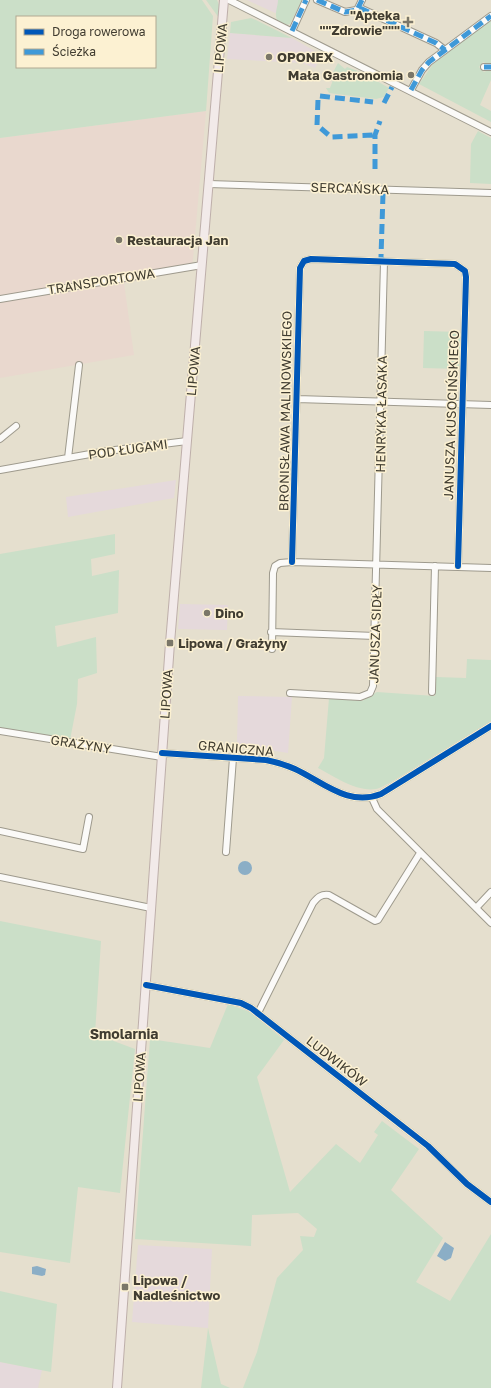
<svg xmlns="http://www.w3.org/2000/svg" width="491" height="1388" viewBox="0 0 491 1388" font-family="'Golos Text',sans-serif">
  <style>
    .commercial { fill: #e5d9db }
    .industrial { fill: #e9d8ce }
    .green { fill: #cbdfc8; fill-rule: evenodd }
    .water { fill: #8baec6 }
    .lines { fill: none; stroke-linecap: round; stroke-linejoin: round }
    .minor-casing { stroke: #9e9a8d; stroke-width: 8 }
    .major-casing { stroke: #beafaa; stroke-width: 10 }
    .minor { stroke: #fbfaf8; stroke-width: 6 }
    .major { stroke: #f2eae9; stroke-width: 8 }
    .quiet { stroke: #3f99d8; stroke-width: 5; stroke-dasharray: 10 5; stroke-linecap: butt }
    .cycleway-casing { stroke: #fcf1d2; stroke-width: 8 }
    .cycleway { stroke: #0057b8; stroke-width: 6 }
    .poi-dot { fill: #7a7668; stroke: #fcf1d2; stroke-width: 1.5 }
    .labels { text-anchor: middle; stroke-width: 3; stroke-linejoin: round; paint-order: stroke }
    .poi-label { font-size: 13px; font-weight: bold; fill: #413d31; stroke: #fcf1d2; text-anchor: start }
    .street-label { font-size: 13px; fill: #413d31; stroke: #fcf1d2 }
    .neighbourhood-label { font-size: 14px; font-weight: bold; fill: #413d31; stroke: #fcf1d2 }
  </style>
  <rect width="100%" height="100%" fill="#e5dfce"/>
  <path class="commercial" d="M247 0H285L284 17Z
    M230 33 292 38 322 55 315 68 302 63 227 59Z
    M176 480 174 498 68 517 66 497Z
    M180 604 228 605 227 630 178 629Z
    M238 696 292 697 288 753 237 745Z
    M138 1245 212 1249 208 1328 132 1322Z
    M0 1362 42 1370 38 1388H0Z"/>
  <path class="industrial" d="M206 111 192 270 124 283 134 355 0 378V138Z"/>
  <path class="green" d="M0 0H202L213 16 206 111 0 138ZM17 17H155V67H17Z
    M206 0H217L220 7 219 18Z
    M278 0H302L290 24 287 25 277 20C274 13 278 7 278 0Z
    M251 18 256 20 292 38 230 33 231 22Z
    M491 20V65L483 62 479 67 484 72 488 70 491 71V80L480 105 491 111V122L419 84 433 64Z
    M338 63 345 69 347 67 363 73 389 88 384 97 376 99 329 93 326 88H330L333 80 330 78Z
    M478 131 491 138V184L470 183 471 144Z
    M424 331 461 332 460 369 423 368Z
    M115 534V554L91 559 92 576 119 570 118 613 55 626 57 647 96 637 97 673 78 679 77 704 70 740 0 728V554Z
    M467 659 491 660V721L393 781C387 784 381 788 376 789 356 792 335 777 318 768L324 758 329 698 362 701 377 692 435 696 436 677 466 678Z
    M0 921 101 941 95 1034 135 1049 120 1193 78 1187 70 1263 0 1252Z
    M228 1004 250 1012 284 1040 257 1077 290 1192 336 1144 360 1163 378 1135 374 1132 382 1121 419 1149 391 1190 443 1238 416 1282 450 1301 491 1234V1388H243L257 1352 277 1278 303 1250 300 1236 314 1237 317 1229 298 1213 252 1215 251 1246 135 1239 150 1039 210 1048Z
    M0 1291 57 1304 51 1372 0 1362Z
    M208 1328 221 1384 230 1388H201Z"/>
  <path class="water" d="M238 868a7 7 0 1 1 14 0a7 7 0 1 1-14 0Z
    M445 1242 454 1248 451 1258 445 1261 437 1256Z
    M37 1266 46 1269 45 1275 42 1276 32 1274V1267Z"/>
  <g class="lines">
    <g class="minor-casing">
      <path id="minor" d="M229 0 491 132
        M317 0 345 12 362 9 436 43 445 50
        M358 8 362 0
        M292 31 306 0
        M484 67H491
        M411 90 422 70 429 62 491 16
        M209 184 491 193
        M0 299 202 265
        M297 399 491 405
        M0 439 16 426
        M68 458 79 365
        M0 470 107 451 187 441
        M292 562 300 268 304 261 311 259 455 264 465 271 466 277 458 566
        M271 632 375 636
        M272 649 273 573 275 566 280 563 292 562 491 568
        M432 692 435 566
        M290 693 360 697 370 693 373 686 384 262
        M0 731 162 757
        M162 753 266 760C276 762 286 765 295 769 323 782 348 807 381 794L491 726
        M372 798 377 809 491 923
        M0 831 83 849 89 817
        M226 852 233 758
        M0 877 151 908
        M476 908 491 892
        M146 985 241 1003 251 1008 428 1146 467 1184 491 1202
        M258 1013 313 903C318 897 321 894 329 895L375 921 378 920 420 853"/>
    </g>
    <g class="major-casing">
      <path id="major" d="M117 1388 170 643 224 0"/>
    </g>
    <use href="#minor" class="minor"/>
    <use href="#major" class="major"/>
    <path class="quiet" d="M317 0 345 12 362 9 436 43 445 50
      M358 8 362 0
      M292 31 306 0
      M484 67H491
      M411 90 422 70 429 62 491 16
      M320 96 373 102
      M318 100 317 125 331 137 375 135
      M384 103 392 87
      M375 169V135L380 121
      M383 194 381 257 384 262"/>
    <g class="cycleway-casing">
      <path id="cycleway" d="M292 562 300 268 304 261 311 259 455 264 465 271 466 277 458 566
        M162 753 266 760C276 762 286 765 295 769 323 782 348 807 381 794L491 726
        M146 985 241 1003 251 1008 428 1146 467 1184 491 1202"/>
    </g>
    <use href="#cycleway" class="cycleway"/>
  </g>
  <g class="poi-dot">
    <path d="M406 16h4v4h4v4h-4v4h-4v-4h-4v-4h4z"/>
    <circle cx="269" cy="57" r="4"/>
    <circle cx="411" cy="75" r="4"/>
    <circle cx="119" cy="240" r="4"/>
    <circle cx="207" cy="613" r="4"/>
    <rect x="166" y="639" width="8" height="8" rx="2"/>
    <rect x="121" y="1283" width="8" height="8" rx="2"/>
  </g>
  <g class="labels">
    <g class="poi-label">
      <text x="400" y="20" text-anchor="end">"Apteka<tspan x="400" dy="15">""Zdrowie"""</tspan></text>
      <text x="277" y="62">OPONEX</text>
      <text x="403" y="80" text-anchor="end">Mała Gastronomia</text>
      <text x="127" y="245">Restauracja Jan</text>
      <text x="215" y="618">Dino</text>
      <text x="178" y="648">Lipowa / Grażyny</text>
      <text x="133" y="1285">Lipowa /<tspan x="133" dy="15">Nadleśnictwo</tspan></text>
    </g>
    <g class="street-label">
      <text transform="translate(220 48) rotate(-85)" y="5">LIPOWA</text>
      <text transform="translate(350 188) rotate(2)" y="5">SERCAŃSKA</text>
      <text transform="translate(101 281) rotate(-9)" y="5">TRANSPORTOWA</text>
      <text transform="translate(193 371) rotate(-85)" y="5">LIPOWA</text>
      <text transform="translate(285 411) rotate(-89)" y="5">BRONISŁAWA MALINOWSKIEGO</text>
      <text transform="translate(381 414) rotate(-89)" y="5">HENRYKA ŁASAKA</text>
      <text transform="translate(451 415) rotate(-88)" y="5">JANUSZA KUSOCIŃSKIEGO</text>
      <text transform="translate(128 449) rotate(-8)" y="5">POD ŁUGAMI</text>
      <text transform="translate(375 634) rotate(-88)" y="5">JANUSZA SIDŁY</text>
      <text transform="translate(166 694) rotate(-86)" y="5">LIPOWA</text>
      <text transform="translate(81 744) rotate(9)" y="5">GRAŻYNY</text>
      <text transform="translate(236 748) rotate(5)" y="5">GRANICZNA</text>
      <text transform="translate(337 1061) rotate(38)" y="5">LUDWIKÓW</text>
      <text transform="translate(139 1077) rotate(-86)" y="5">LIPOWA</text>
    </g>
    <g class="neighbourhood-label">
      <text x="124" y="1039">Smolarnia</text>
    </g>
  </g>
  <rect x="16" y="16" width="140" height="52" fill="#fcf1d2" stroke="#b1a992"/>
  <rect x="24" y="29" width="20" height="6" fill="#0057b8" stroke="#b1a992"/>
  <text x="52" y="36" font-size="12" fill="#413d31">Droga rowerowa</text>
  <rect x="24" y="49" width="20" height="6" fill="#3f99d8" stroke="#b1a992"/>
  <text x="52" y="56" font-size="12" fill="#413d31">Ścieżka</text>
</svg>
